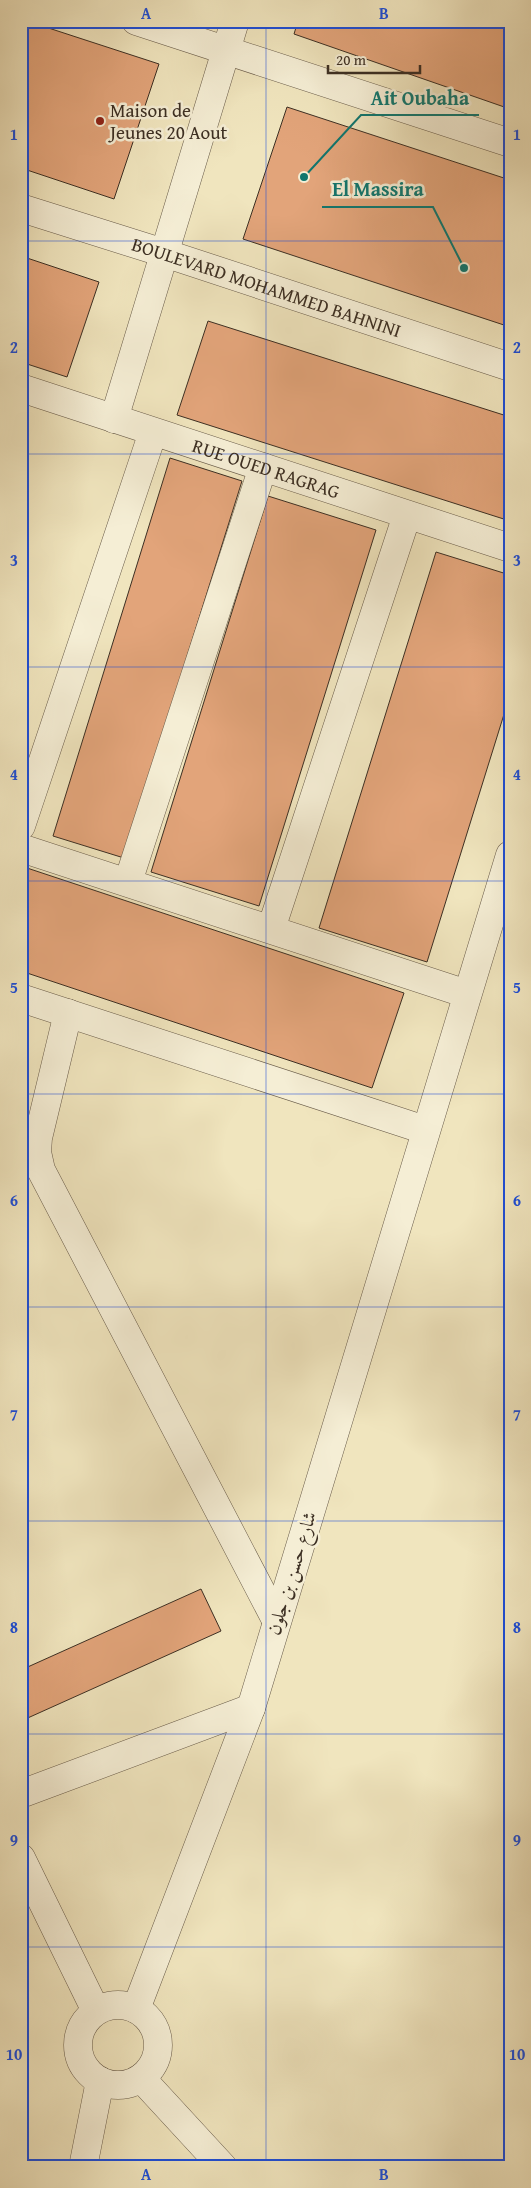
<svg xmlns="http://www.w3.org/2000/svg" width="531" height="2188" viewBox="0 0 531 2188" font-family="'Gentium Book Plus',Amiri,serif">
  <style>
    .building { fill: #e2a47a; stroke: #3c2f23 }
    .lines { fill: none; stroke-linecap: round; stroke-linejoin: round }
    .minor-casing { stroke: #695c4a; stroke-width: 29 }
    .tertiary-casing { stroke: #695c4a; stroke-width: 29 }
    .minor { stroke: #f5eed5; stroke-width: 28 }
    .tertiary { stroke: #f5eed5; stroke-width: 28 }
    .grid { fill: none; stroke: #1d4ed8; stroke-width: 1; stroke-opacity: 0.55 }
    .poi-dot { fill: #8f2418; stroke: #f5eed5; stroke-width: 2 }
    .labels { text-anchor: middle; stroke-width: 5; stroke-linejoin: round; paint-order: stroke }
    .poi-label { font-size: 19px; fill: #3c2f23; stroke: #f5eed5; text-anchor: start }
    .street-label { font-size: 19px; fill: #3c2f23; stroke: #f5eed5 }
    .leader { fill: none; stroke: #0f766e; stroke-width: 2 }
    .callout-dot { fill: #0f766e; stroke: #f5eed5; stroke-width: 2 }
    .callout-label { font-size: 20px; text-anchor: middle; font-weight: bold; fill: #0f766e; stroke: #f5eed5; stroke-width: 5; stroke-linejoin: round; paint-order: stroke }
    .neatline { fill: none; stroke: #1d4ed8; stroke-width: 2 }
    .grid-label { font-size: 16px; text-anchor: middle; font-weight: bold; fill: #1d4ed8 }
  </style>
  <rect width="100%" height="100%" fill="#f0e5be"/>
  <filter id="stains"><feTurbulence type="fractalNoise" baseFrequency=".004" numOctaves="4"/><feColorMatrix values="0 0 0 0 .2 0 0 0 0 .09 0 0 0 0 .02 0 0 0 .5 -.17"/></filter>
  <radialGradient id="worn" r=".72"><stop offset=".6" stop-color="#630" stop-opacity="0"/><stop offset="1" stop-color="#630" stop-opacity=".3"/></radialGradient>
  <path class="building" d="M21 21H27L159 64 114 199 21 168Z
    M298 21H510V109L294 34Z
    M287 107 510 180V327L243 239Z
    M21 256 99 282 67 377 21 362Z
    M208 321 510 417V521L177 415Z
    M170 458 242 481 124 858 53 836Z
    M268 496 376 530 259 906 151 872Z
    M436 552 510 575V695L427 962 319 928Z
    M21 866 404 993 372 1088 21 971Z
    M201 1589 221 1631 21 1721V1670Z"/>
  <g class="lines">
    <g class="minor-casing">
      <g id="minor">
        <path d="M136 21 510 143"/>
        <path id="s1" d="M21 388 510 548"/>
        <path d="M114 419 235 21"/>
        <path d="M21 826 153 432"/>
        <path d="M21 848 467 994"/>
        <path d="M128 882 263 467"/>
        <path d="M271 929 407 515"/>
        <path d="M68 1013 38 1138 37 1152 41 1170 276 1620"/>
        <path d="M21 1794 251 1708"/>
      </g>
    </g>
    <g class="tertiary-casing">
      <g id="tertiary">
        <path id="s2" d="M21 208 164 253 510 367"/>
        <path d="M21 998 425 1130"/>
        <path d="M21 1858 96 2011"/>
        <circle cx="118" cy="2045" r="40"/>
        <path d="M136 2009 251 1708 510 855"/>
        <path d="M141 2078 223 2167"/>
        <path d="M83 2167 100 2081"/>
      </g>
    </g>
    <use href="#minor" class="minor"/>
    <use href="#tertiary" class="tertiary"/>
  </g>
  <path class="grid" d="M266 21V2167M21 241H510M21 454H510M21 667H510M21 881H510M21 1094H510M21 1307H510M21 1521H510M21 1734H510M21 1947H510"/>
  <circle class="poi-dot" cx="100" cy="121" r="5"/>
  <g class="labels">
    <g class="poi-label">
      <text x="110" y="117">Maison de<tspan x="110" dy="22">Jeunes 20 Aout</tspan></text>
    </g>
    <g class="street-label">
      <text dy="7" stroke="none"><textPath href="#s2" startOffset="258">BOULEVARD MOHAMMED BAHNINI</textPath></text>
      <text dy="7" stroke="none"><textPath href="#s1" startOffset="258">RUE OUED RAGRAG</textPath></text>
      <text transform="translate(291 1573) rotate(-73)" y="7">شارع حسن بن جلون</text>
    </g>
  </g>
  <path class="leader" d="M304 177L361 115H479M464 268L433 207H322"/>
  <g class="callout-dot">
    <circle cx="304" cy="177" r="5"/>
    <circle cx="464" cy="268" r="5"/>
  </g>
  <g class="callout-label">
    <text x="420" y="105">Ait Oubaha</text>
    <text x="378" y="196">El Massira</text>
  </g>
  <rect width="531" height="2188" fill="none" stroke="#f0e5be" stroke-width="55"/>
  <path d="M328 65v8h92v-8" fill="none" stroke="#3c2f23" stroke-width="2.5"/>
  <text x="336" y="65" font-size="15" fill="#3c2f23" stroke="#f5eed5" stroke-width="4" paint-order="stroke">20 m</text>
  <rect x="28" y="28" width="476" height="2132" class="neatline"/>
  <g class="grid-label">
    <text x="146" y="19">A</text>
    <text x="384" y="19">B</text>
    <text x="14" y="140">1</text>
    <text x="517" y="140">1</text>
    <text x="14" y="353">2</text>
    <text x="517" y="353">2</text>
    <text x="14" y="566">3</text>
    <text x="517" y="566">3</text>
    <text x="14" y="780">4</text>
    <text x="517" y="780">4</text>
    <text x="14" y="993">5</text>
    <text x="517" y="993">5</text>
    <text x="14" y="1206">6</text>
    <text x="517" y="1206">6</text>
    <text x="14" y="1420">7</text>
    <text x="517" y="1420">7</text>
    <text x="14" y="1633">8</text>
    <text x="517" y="1633">8</text>
    <text x="14" y="1846">9</text>
    <text x="517" y="1846">9</text>
    <text x="14" y="2060">10</text>
    <text x="517" y="2060">10</text>
    <text x="146" y="2180">A</text>
    <text x="384" y="2180">B</text>
  </g>
  <rect width="100%" height="100%" filter="url(#stains)"/>
  <rect width="100%" height="100%" fill="url(#worn)"/>
</svg>
